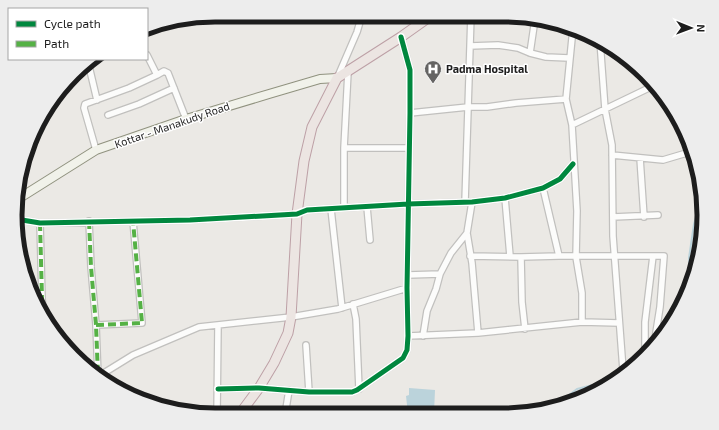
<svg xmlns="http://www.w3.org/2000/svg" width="719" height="430" viewBox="0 0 719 430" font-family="'Exo 2',sans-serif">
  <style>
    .water { fill: #bbd3db }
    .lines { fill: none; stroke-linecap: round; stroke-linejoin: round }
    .stream { stroke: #bbd3db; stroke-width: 2 }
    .minor-casing { stroke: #c1c0be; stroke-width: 8 }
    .secondary-casing { stroke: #90927f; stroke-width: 10 }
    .trunk-casing { stroke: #bda0a6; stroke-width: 11 }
    .minor { stroke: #fcfcfb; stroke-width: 5.5 }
    .secondary { stroke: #f1f2ea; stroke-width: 8 }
    .trunk { stroke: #ece5e2; stroke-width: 9 }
    .quiet { stroke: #55b145; stroke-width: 4; stroke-dasharray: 8 4; stroke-linecap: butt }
    .cycleway-casing { stroke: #fff; stroke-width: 8 }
    .cycleway { stroke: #00873e; stroke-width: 5 }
    .labels { text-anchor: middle; stroke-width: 3; stroke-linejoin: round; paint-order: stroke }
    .poi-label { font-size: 11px; font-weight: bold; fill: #1d1d1d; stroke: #fff; text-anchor: start }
    .street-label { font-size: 11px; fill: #1d1d1d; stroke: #fff }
    .rim { fill: none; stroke: #1d1d1d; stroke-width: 5 }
  </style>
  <rect width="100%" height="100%" fill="#ebe9e5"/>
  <path class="water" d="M409 388 435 390 434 413 408 414 406 396 409 395Z"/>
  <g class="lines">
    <path class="stream" d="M690 278 689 258 694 224 700 205
      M552 408 577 389 617 379"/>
    <g class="minor-casing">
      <path id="minor" d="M600 41 605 109 612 145 613 236 623 370 632 367
        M470 46 498 45 518 48 530 53 546 57 569 58
        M530 53 535 19
        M147 55 157 75 164 71 168 73 186 119
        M88 62 97 100
        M338 76 357 32 362 15
        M566 99 573 28
        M410 113 468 107H487L516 103 566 99 572 125 653 86
        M108 115 139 104 174 88
        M344 148H409
        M96 150 84 108 85 104 129 88 157 75
        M612 155 663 160 690 152
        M640 158 644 217
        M505 198 510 256
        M465 202 471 15
        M367 207 370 240
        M344 208V148L348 72
        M331 209 342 308
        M613 217 658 215
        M16 219 40 223 190 220 297 214 307 210 408 204 472 202 505 198 543 188 560 179 573 164
        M89 221 91 267 96 325 98 376
        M40 223 42 298 43 312
        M467 233 472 263 478 333
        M470 256 521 257 559 256 543 188
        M559 256H664L660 307 654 345
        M521 257 522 302 525 329
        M408 275 440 274
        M353 304 356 319 359 389
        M582 322 619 323
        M96 325 142 323 133 221
        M408 336 478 333 582 322V293L576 257 577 211 572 125
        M423 336 427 311 436 289 440 274 451 253 467 233 472 202
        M306 345 309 392
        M645 357V322L653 256
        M99 376 133 355 199 327 291 317 338 309 407 288
        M218 389 259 388 309 392H352L357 390 403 358 407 350 408 336 407 288 410 113V70L401 37
        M217 415 218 325
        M285 415 289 390"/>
    </g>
    <g class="secondary-casing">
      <path id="secondary" d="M18 199 96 150 186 119 269 94 320 79 337 78"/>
    </g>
    <g class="trunk-casing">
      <path id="trunk" d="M239 415 259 388 274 363 288 333 291 317 297 214 304 161 312 127 337 78 401 37 432 15"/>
    </g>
    <use href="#minor" class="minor"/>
    <use href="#secondary" class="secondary"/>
    <use href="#trunk" class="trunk"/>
    <path class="quiet" d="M89 221 91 267 96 325 98 376
      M40 223 42 298 43 312
      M96 325 142 323 133 221"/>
    <g class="cycleway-casing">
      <path id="cycleway" d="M16 219 40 223 190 220 297 214 307 210 408 204 472 202 505 198 543 188 560 179 573 164
        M218 389 259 388 309 392H352L357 390 403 358 407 350 408 336 407 288 410 113V70L401 37"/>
    </g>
    <use href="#cycleway" class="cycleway"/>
  </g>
  <defs>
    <g id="hospital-pin" transform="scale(0.9)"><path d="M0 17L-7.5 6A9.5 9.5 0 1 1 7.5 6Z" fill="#656463" stroke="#fff"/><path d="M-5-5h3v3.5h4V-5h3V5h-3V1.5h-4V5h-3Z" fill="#fff"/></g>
  </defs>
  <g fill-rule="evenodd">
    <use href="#hospital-pin" x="433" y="69"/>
  </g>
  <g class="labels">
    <g class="poi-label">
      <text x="446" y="73">Padma Hospital</text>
    </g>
    <g class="street-label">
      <text transform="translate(172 125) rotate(-19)" y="4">Kottar - Manakudy Road</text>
    </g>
  </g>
  <path d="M0 0H719V430H0ZM215 22H504A193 193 0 0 1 697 215V215A193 193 0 0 1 504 408H215A193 193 0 0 1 22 215V215A193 193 0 0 1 215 22Z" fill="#ededed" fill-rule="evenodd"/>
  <path class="rim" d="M215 22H504A193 193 0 0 1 697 215V215A193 193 0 0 1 504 408H215A193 193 0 0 1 22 215V215A193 193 0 0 1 215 22Z"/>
  <rect x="8" y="8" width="140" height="52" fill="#ffffff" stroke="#a5a5a5"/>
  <rect x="16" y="21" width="20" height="6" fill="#00873e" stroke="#a5a5a5"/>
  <text x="44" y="28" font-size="12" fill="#1d1d1d">Cycle path</text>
  <rect x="16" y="41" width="20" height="6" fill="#55b145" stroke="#a5a5a5"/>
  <text x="44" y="48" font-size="12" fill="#1d1d1d">Path</text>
  <g transform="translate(691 28) rotate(91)" stroke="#ffffff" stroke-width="3" paint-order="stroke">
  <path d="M0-3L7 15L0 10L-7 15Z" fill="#1d1d1d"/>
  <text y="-6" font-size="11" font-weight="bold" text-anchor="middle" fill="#1d1d1d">N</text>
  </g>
</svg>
